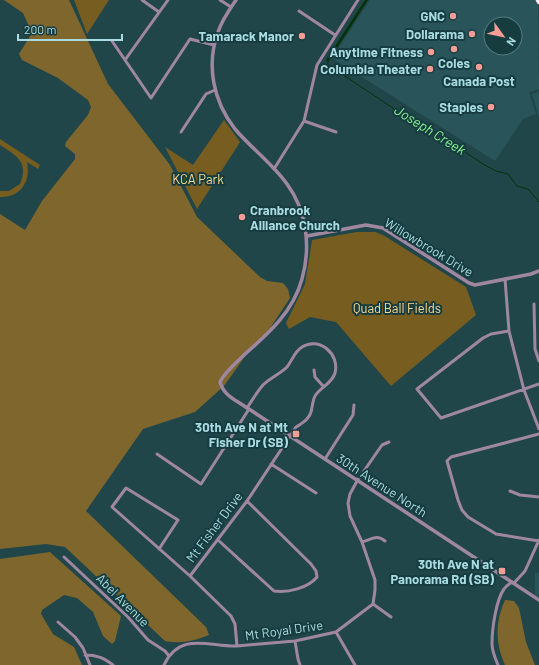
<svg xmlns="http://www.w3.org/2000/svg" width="539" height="665" viewBox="0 0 539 665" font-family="Barlow,sans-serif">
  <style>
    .built { fill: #295459; fill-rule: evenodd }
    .green { fill: #775d20 }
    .forest { fill: #7f662d }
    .water { fill: #03320b }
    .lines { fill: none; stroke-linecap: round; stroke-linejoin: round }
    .stream { stroke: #03320b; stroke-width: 1 }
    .minor { stroke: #a087a1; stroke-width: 3 }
    .tertiary { stroke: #a087a1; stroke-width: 3.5 }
    .trunk { stroke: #fde8fe; stroke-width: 4.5 }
    .poi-dot { fill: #f59c94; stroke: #163c40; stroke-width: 1.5 }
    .labels { text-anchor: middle; stroke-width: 4; stroke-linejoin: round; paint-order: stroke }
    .poi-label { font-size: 13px; font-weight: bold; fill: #a9dce2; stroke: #163c40; text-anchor: end }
    .park-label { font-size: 13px; fill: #fdda90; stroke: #163c40 }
    .street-label { font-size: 13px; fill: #a9dce2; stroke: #163c40 }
    .water-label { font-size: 14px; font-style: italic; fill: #88f18f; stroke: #163c40 }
  </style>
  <rect width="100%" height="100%" fill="#21464a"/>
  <path class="built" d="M370 0H538L539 89 529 92 536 114 523 119 495 161 332 58ZM491 24H515V48H491Z
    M539 92V117L532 94Z
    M535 573H539V597L535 595Z"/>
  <path class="green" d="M74 0H109L87 34Z
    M224 120 240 142 197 209 165 147 193 165Z
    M0 139 40 165 38 169 27 162C31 181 21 198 0 197V191H9L20 184C29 162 17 156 0 145Z
    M357 232H375L383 235 466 287 476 315 391 386 336 322 310 317 289 329 286 323 305 284 312 240Z"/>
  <path class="forest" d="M4 0H69L108 84 170 165 197 217 260 277 267 281 283 283 288 289 290 298 271 327 248 352 224 386 195 412 143 429 86 511 206 627 209 635C194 641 181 644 165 641L65 547 46 544 0 549V214L25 230 42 201 75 159V154L65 146 66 142 88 115 91 107 88 100 58 78 22 60 19 54 32 33 23 13Z
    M50 552 121 616 115 641 112 644 103 636 93 612 77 598 64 595 42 610 41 614 53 634 74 647 82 665H0V559Z
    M505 600 514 601 519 608 526 642 535 665H505C495 644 495 621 505 600Z"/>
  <path class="water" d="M365 0H368L328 62 326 60Z"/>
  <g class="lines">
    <path class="stream" d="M328 62V65L402 114 414 118 483 164 496 171 508 174 517 186 528 189 539 202"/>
    <path class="minor" d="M142 0 159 12
      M168 0 125 60 151 98 190 39 214 45
      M220 0 231 7
      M299 11 335 35
      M112 41 125 60
      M304 121 336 132
      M181 132 206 94 215 90
      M274 169 304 121 317 65 358 0
      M505 279 509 331 524 390 539 429
      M534 304 535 349 539 361
      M509 331 491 334 483 338 417 389 441 418 539 384
      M314 370 315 377 323 386
      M157 454 201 484 249 409 247 408C252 400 257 392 263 385 270 378 280 374 287 367 292 361 294 352 302 347 319 336 340 354 335 373 332 384 320 387 315 396 313 399 313 403 312 407 311 418 304 422 296 427L247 501 190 576
      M325 459 353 415 354 405
      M271 464 316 493
      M510 491 520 495 539 497
      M218 540 274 591C288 593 308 588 317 577L316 571 311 564 247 501
      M539 541 496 534 468 517 462 510 458 500 447 461 451 457 539 434
      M362 542C372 539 377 534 385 541
      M159 549 178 520 126 488 112 507 190 576 231 616 235 624 237 646
      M64 557 128 617 148 640 165 651 169 656
      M514 583 525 571 539 540
      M373 604 391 617
      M58 622 75 637 83 648 90 665
      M336 632 355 665
      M295 641 298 659 300 665
      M85 655C97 655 104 658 113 665
      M164 665C180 631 209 647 237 646L295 641 336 632 373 604 375 590V580L362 542 350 516 348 503 350 494 357 481 382 445 389 442
      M498 665C495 658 492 651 492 644 492 629 496 600 504 589 506 586 509 584 512 582"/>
    <path class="tertiary" d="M236 0C229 10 222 20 218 32 206 65 213 101 235 129 251 148 272 163 287 184 307 211 311 247 302 279 293 312 269 333 244 355 236 363 225 372 220 382 224 396 236 400 247 408
      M307 236 366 225 383 228 469 283 475 285 531 274 539 271
      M249 409 539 600"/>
    <path class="trunk" d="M538 0 539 2"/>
  </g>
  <g class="poi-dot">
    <circle cx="453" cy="16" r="4"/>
    <circle cx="472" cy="34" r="4"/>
    <circle cx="302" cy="36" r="4"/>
    <circle cx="454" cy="49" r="4"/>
    <circle cx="431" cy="52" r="4"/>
    <circle cx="479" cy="67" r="4"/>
    <circle cx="430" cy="69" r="4"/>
    <circle cx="491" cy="107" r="4"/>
    <circle cx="242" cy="217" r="4"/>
    <rect x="292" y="430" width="8" height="8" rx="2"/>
    <rect x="498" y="567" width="8" height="8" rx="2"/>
  </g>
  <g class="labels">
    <g class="poi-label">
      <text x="445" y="21">GNC</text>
      <text x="464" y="39">Dollarama</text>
      <text x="294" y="41">Tamarack Manor</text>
      <text x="423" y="57">Anytime Fitness</text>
      <text x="454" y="68" text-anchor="middle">Coles</text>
      <text x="422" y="74">Columbia Theater</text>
      <text x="479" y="86" text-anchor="middle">Canada Post</text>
      <text x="483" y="112">Staples</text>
      <text x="250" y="215" text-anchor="start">Cranbrook<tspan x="250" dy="15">Alliance Church</tspan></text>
      <text x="288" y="432">30th Ave N at Mt<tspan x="288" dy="15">Fisher Dr (SB)</tspan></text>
      <text x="494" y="569">30th Ave N at<tspan x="494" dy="15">Panorama Rd (SB)</tspan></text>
    </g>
    <g class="park-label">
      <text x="198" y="184">KCA Park</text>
      <text x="397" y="313">Quad Ball Fields</text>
    </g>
    <g class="street-label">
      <text transform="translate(429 247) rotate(31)" y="5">Willowbrook Drive</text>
      <text transform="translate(382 485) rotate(33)" y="5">30th Avenue North</text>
      <text transform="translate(214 527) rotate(-53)" y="5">Mt Fisher Drive</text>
      <text transform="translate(123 600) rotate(45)" y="5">Abel Avenue</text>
      <text transform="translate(284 630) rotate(-8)" y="5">Mt Royal Drive</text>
    </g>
    <g class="water-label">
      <text transform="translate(430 130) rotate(32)" y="5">Joseph Creek</text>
    </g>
  </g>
  <g transform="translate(503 36) rotate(123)"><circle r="19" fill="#163c40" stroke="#517c81"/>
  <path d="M0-3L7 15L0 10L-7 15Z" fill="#f59c94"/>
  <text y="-6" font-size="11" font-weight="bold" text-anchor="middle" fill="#a9dce2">N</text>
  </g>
  <path d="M18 34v6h104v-6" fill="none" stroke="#a9dce2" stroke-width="2"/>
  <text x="24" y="34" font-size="12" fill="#a9dce2" stroke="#163c40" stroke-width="3" paint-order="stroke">200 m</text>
</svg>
